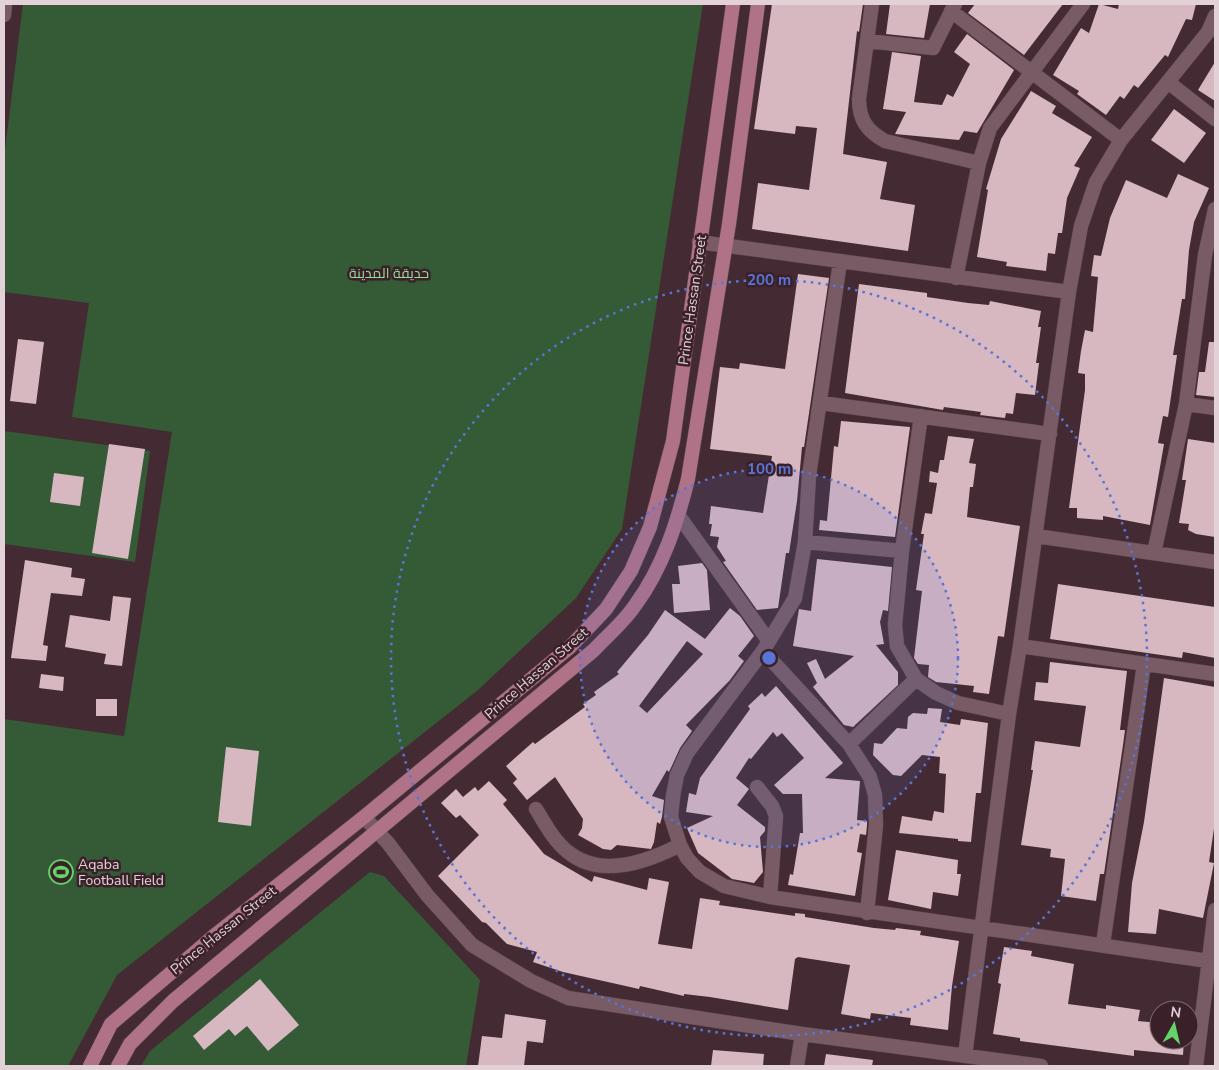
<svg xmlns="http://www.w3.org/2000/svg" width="1219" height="1070" viewBox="0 0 1219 1070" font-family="'Nunito Sans',Cairo,sans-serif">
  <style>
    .green { fill: #355b36 }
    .building { fill: #d7b7c0; fill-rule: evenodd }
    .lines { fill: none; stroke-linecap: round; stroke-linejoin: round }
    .minor-casing { stroke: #5e484f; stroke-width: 15 }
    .primary-casing { stroke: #5e484f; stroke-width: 15 }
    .minor { stroke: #785b64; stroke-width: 14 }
    .primary { stroke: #af7287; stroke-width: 14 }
    .ring { fill: none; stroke: #5875d7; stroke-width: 2.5; stroke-dasharray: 2.5 5 }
    .labels { text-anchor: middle; stroke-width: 5; stroke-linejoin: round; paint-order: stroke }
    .park-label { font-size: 14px; fill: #97dc97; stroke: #3a2129 }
    .street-label { font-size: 14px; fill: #e2d1d6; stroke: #3a2129 }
    .poi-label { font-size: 14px; fill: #e2d1d6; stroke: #3a2129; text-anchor: start }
    .centre { fill: #5875d7; stroke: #3a2129; stroke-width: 2.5 }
    .ring-label { font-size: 15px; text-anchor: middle; font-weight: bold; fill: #5875d7; stroke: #3a2129; stroke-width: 5; stroke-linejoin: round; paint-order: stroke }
  </style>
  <rect width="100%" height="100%" fill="#442b33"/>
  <path class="green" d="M23 4H703L622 529 576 598 478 690 117 975 68 1066H4V719L124 736 172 432 72 417 89 303 4 292V158Z
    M4 431 150 451 135 562 4 544Z
    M370 872 384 876 480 980 466 1066H141L150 1051Z"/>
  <path class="building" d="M772 4H863L859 32 857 31 843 154 887 162 880 199 915 205 908 251 752 229 758 183 809 190 817 128 796 126 795 134 754 129Z
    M890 4H930L924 38 886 34Z
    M975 4H1063L1024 55 968 13Z
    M1099 4 1118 9 1119 4H1196L1192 20 1186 19 1168 57 1165 55 1138 88 1134 85 1124 99 1120 96 1106 115 1077 94 1079 91 1053 75 1081 28 1089 33Z
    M967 34 1014 70 977 133 964 131 959 140 895 134 906 112 883 109 892 52 921 56 914 102 942 105 947 94 953 97 970 64 954 52Z
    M1215 62V101L1198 90Z
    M1031 91 1056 106 1052 113 1092 137 1074 166 1080 168 1067 198 1062 233H1058L1055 254 1048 253 1046 271 1006 266 1007 262 977 257 988 190 986 189 1001 139Z
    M1174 109 1206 133 1184 163 1151 140Z
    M1178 174 1209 188 1194 222 1189 250 1185 299H1182L1173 355H1177L1168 417 1163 416 1158 443 1164 444 1150 525 1103 516V520L1077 518V508H1069L1085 390V374L1078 373 1081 351 1085 330 1093 332 1098 277 1091 276 1094 255 1101 256 1110 218 1126 180 1167 198Z
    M798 274 829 278 804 447H802L797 501 789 553H786L778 608 757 610 723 562 726 561 717 547 719 537 710 536 712 524H709L711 506 763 513 772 456 710 449 720 367 739 369 740 363 785 369Z
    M859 284 927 293V297L968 303 989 305 990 301 1041 311 1038 327H1041L1036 363H1039L1035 395 1016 393 1013 414 1006 413 1005 418 980 415 981 412 944 407 943 410 845 393Z
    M18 339 44 342 36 404 10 401Z
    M1209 342H1215V397L1196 395 1199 372H1205Z
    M841 421 910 427 895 537 819 530 820 520 827 521 834 446 838 447Z
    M948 436 974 439 969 463 976 464 973 487H970L967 517 1020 526 1004 637 998 636 989 694 973 692 974 686 936 682 928 677 929 665 918 664 914 658 922 591 916 590 924 534H921L925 513 932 514 937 483 929 482 930 471 938 473 940 460H944Z
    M1188 439 1215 443V537L1196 534 1188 530 1189 524 1179 523 1186 480H1182Z
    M109 444 145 449 128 559 92 553Z
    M54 473 84 477 80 506 50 502Z
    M817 559 892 567 888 611 883 610 880 622 884 644 876 645 898 672V685L853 727 844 725 813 687 817 683 807 663 816 659 825 679 854 656 793 646 799 609 811 611Z
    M25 560 72 568 71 577 85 579 82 596 51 593 43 645 48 646 46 661 11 658Z
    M702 563 707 570 710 610 674 613 672 584H680L678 566Z
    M1058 584 1215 607V658L1183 652 1182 658 1050 639Z
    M113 596 131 598 122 666 104 664 106 654 65 647 70 615 110 621Z
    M730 608 740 616 754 636 738 656 744 661 730 680 686 725 692 731 680 748 669 772 667 770 652 796 664 800 662 817 660 824 657 822 654 842 651 849 617 845 611 850 603 849 578 835 582 828 583 819 555 777 527 800 513 783 517 779 506 766 533 742 535 744 585 707 583 704 596 695 594 692 619 674 617 672 648 635 665 610 705 639ZM687 641 703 654 647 713 639 706Z
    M1050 662 1127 671 1120 730H1125L1123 745 1104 874H1100L1096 901 1061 896 1065 859 1050 857 1051 849 1021 845 1033 770H1031L1035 741 1080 747 1086 706 1034 700 1036 682 1048 683Z
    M41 674 64 677 63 691 39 688Z
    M1164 678 1215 687V822L1209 862 1214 863 1203 918 1159 909 1156 934 1128 932 1132 883 1144 822Z
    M776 686 843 763 825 778 860 781 857 820 867 821V825L866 835 860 834 857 852 862 853 855 896 788 885 790 874 793 875 800 833H803L802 794H783L774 785 804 758 782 733 777 737 773 732 751 759 749 758 736 778 749 789 737 805 765 827V831L760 837 763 872 754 883 732 879 698 853 687 828 713 816 686 812 689 793 696 795 700 778 750 709 748 706 762 693 765 697Z
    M96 699H117V716H96Z
    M928 708 942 709 940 722 960 725 961 719 988 723 981 793H976L971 842 958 841V839L899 833 902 816 932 821 934 811 944 813 946 774 939 773 940 757 922 755 901 776 893 775 873 755 874 743 882 744 897 728 907 729 908 717 913 713 927 714Z
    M226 747 259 751 251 826 218 822Z
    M489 781 507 800 503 804 544 854 592 882 594 876 647 890 649 878 669 882 658 944 692 949 700 898 720 901 719 905 795 916V913L805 914V917L874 928 895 930 896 928 921 931 920 935 959 941 952 986 948 1030 910 1025 911 1018 871 1013 870 1019 841 1014 850 965 798 957 795 959 788 1010 710 997 684 994V996L640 986 639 989 563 972 533 962 537 952 507 944 486 923 482 922 438 876 479 835 460 815 456 818 441 803 456 789 463 797 475 787 478 791Z
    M896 850 958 860 957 874H961L958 896 933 892 931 909 888 900Z
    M1004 947 1032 951 1031 956 1074 964 1068 1004 1106 1009V1005L1140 1010 1138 1021 1159 1023V1040H1184L1183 1055 1134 1050V1056L1020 1041V1038L993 1034 1001 984 998 983Z
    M260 979 299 1025 268 1051 247 1026 235 1036 229 1029 204 1050 193 1036Z
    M505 1014 546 1020 543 1043 527 1041 524 1066H478L482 1036 502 1038Z
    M713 1050 764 1054 763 1066H711Z
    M826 1054 873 1060 872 1066H824Z"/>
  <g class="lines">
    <g class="minor-casing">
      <path id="minor" d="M872 4 859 99C859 120 867 131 885 141L979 163
        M951 11 1121 140
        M4 15 5 4
        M867 41 933 48 955 4
        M1168 82 1215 119
        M699 242 1069 292
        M840 262 809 476 805 542 795 598 763 651 687 753 677 775 673 796 671 817 680 845 687 858 700 872 724 886 770 897 1208 961
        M956 278 979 163 990 128 1083 4
        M821 403 1050 434
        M1186 404 1215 408
        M921 416 902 551 895 625 897 646 916 679 936 693 958 703 1009 714
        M679 516 768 640
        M1036 536 1215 562
        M805 542 902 551
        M1154 553 1186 404 1205 255 1215 209
        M1020 646 1215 674
        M763 651 849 744 870 777 875 795 876 825 867 913
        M849 744 916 679
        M757 787 772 806 776 816 770 897
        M536 809C545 824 554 841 568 852 601 879 647 862 680 845
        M364 817 388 843 427 895 472 945 531 981 568 998 802 1034 1041 1066
        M1103 944 1144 664
        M965 1056 1009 714 1020 646 1069 292 1081 226 1096 182 1121 140 1208 32 1215 16
        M797 1066 802 1034
        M1196 1066 1215 910"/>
    </g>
    <g class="primary-casing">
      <path id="primary" d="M90 1066 111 1024 214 936 364 817 570 647 606 609 631 571 650 527 673 441 733 4
        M118 1066 130 1044 173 1001 594 650C608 635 625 621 636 604 663 567 677 523 688 479L729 224 758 4"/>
    </g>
    <use href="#minor" class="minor"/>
    <use href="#primary" class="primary"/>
  </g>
  <circle cx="769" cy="658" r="189" fill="#5875d7" fill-opacity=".12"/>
  <g class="ring">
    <circle cx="769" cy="658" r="189"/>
    <circle cx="769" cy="658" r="378"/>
  </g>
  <defs>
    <g id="stadium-ring" transform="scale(1.25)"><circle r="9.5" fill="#3a2129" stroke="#63d468" stroke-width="1.5"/><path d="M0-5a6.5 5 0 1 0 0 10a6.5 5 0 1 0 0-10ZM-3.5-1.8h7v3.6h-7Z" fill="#63d468"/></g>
  </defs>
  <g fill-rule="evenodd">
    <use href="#stadium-ring" x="61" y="872"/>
  </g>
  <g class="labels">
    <g class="park-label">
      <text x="389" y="278">حديقة المدينة</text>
    </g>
    <g class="street-label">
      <text transform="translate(692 300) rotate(-82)" y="5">Prince Hassan Street</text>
      <text transform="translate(536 673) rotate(-41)" y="5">Prince Hassan Street</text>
      <text transform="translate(223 930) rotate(-39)" y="5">Prince Hassan Street</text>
    </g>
    <g class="poi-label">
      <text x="78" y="869">Aqaba<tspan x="78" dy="16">Football Field</tspan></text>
    </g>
  </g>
  <circle cx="769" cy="658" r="8" class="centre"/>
  <g class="ring-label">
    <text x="769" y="285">200 m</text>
    <text x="769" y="474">100 m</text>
  </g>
  <rect width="1219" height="1070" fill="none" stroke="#e2d1d6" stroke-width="10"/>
  <g transform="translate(1174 1025) rotate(8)"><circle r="24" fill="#3a2129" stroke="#7d676e"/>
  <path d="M0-4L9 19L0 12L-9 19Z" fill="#63d468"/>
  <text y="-8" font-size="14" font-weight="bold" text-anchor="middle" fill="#e2d1d6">N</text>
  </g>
</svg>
